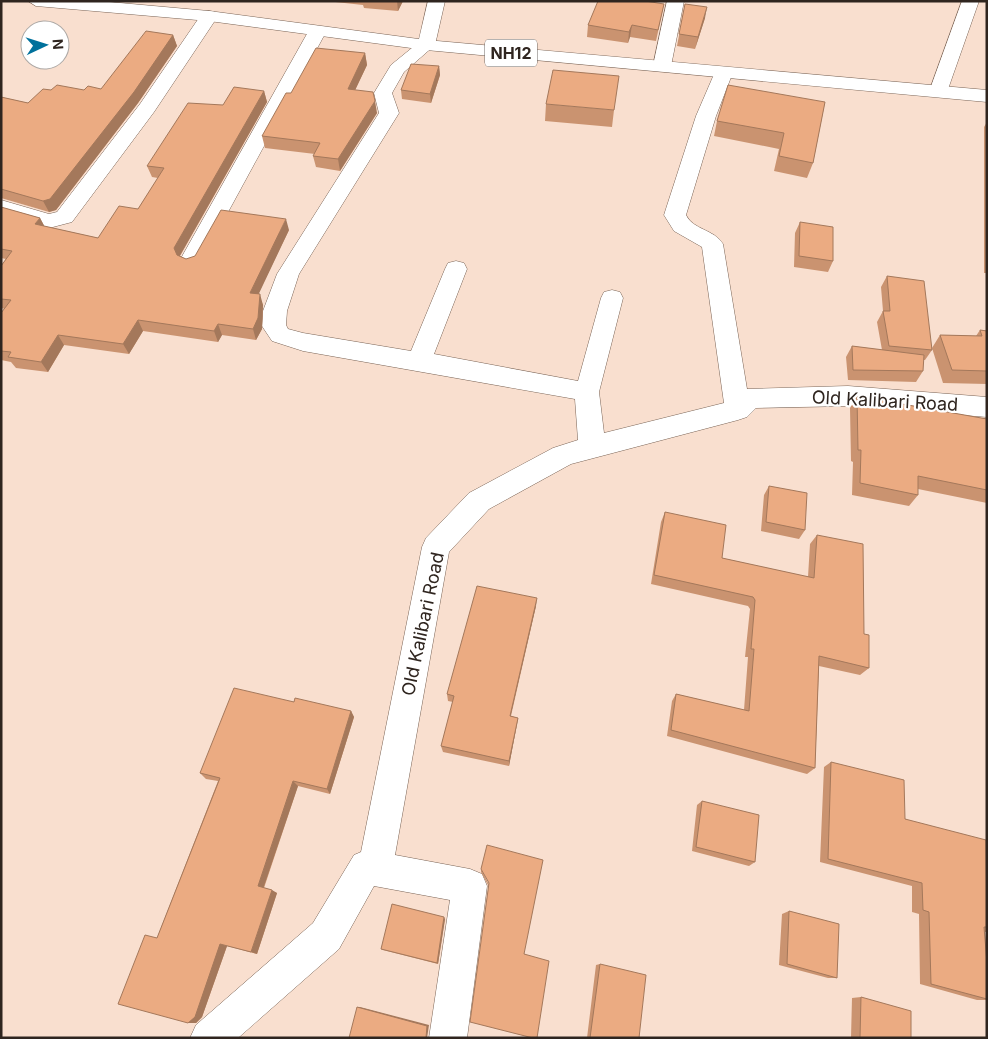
<svg xmlns="http://www.w3.org/2000/svg" width="988" height="1039" viewBox="0 0 988 1039" font-family="Inter,sans-serif">
  <style>
    .lines { fill: none; stroke-linecap: round; stroke-linejoin: round }
    .minor-casing { stroke: #7a6456; stroke-width: 1 }
    .highway-casing { stroke: #7a6456; stroke-width: 1 }
    .minor { fill: #fff; fill-rule: evenodd }
    .highway { fill: #fff; fill-rule: evenodd }
    .wall { fill: #ca9370 }
    .shaded-wall { fill: #a4785b }
    .building { fill: #ebab82; stroke: #a4785b }
    .labels { text-anchor: middle; stroke-width: 4.5; stroke-linejoin: round; paint-order: stroke }
    .shield { fill: #fff; stroke: #6d6662; stroke-width: 1 }
    .shield-label { font-size: 16px; font-weight: bold; fill: #2f251f }
    .street-label { font-size: 18px; fill: #2f251f; stroke: #fff }
  </style>
  <rect width="100%" height="100%" fill="#f9dfcf"/>
  <g class="lines">
    <g class="minor-casing">
      <path id="minor" d="M428 1H445L435 45 404 72 392 93 399 113 299 274 287 311 286 325 288 329 303 333 411 351 445 269 448 263 456 261 464 263 467 269 434 354 578 381 601 298 604 292 612 290 620 292 623 298 599 392 604 433 724 403 702 247 674 231 664 215 696 116 715 72 718 68H730L733 72 716 116 686 215C693 230 714 229 723 244L747 389 848 386 987 397V417L848 406 756 408 747 417 738 420 571 464 489 509 449 552 395 855 470 869 482 874 487 886 467 1038H429L450 900 374 886 339 949 238 1038H190L196 1025 313 923 354 855 361 852 422 547 426 538 469 493 553 448 578 440 575 399 303 351 272 341 262 326 263 311 277 274 379 113 374 93 391 65 418 43Z
        M667 1H684L671 66 668 70H656L653 66Z
        M962 1H979L947 92 945 96H931L929 92Z
        M209 11 215 12 218 16 154 112 72 222 49 228 1 214V200L49 214 57 212 140 104 203 12Z
        M317 27 323 28 326 32 202 260 199 265 191 268 183 265 180 260 308 32 311 28Z"/>
    </g>
    <g class="highway-casing">
      <path id="highway" d="M28 1H98L209 11 426 40 987 90V102L426 50 209 21 36 6Z"/>
    </g>
    <use href="#minor" class="minor"/>
    <use href="#highway" class="highway"/>
  </g>
  <path class="wall" d="M326 1H403L398 11 364 8 363 5Z
    M664 4 656 41 630 37 628 43 587 37 588 25Z
    M685 4 705 18 695 49 677 46Z
    M173 35 177 46 138 103 56 210 49 212 1 198V97L28 103 51 90H84L101 89Z
    M365 53 367 65 355 90 377 113 340 171 316 167 313 156 315 154 265 148 262 136 291 93Z
    M439 66 440 75 431 103 402 99 401 90Z
    M264 91 267 102 180 256 186 259 289 230 258 294 263 305 262 329 256 340 222 335 218 342 143 331 129 354 64 345 48 372 16 368 11 362 1 360V313L5 309 1 308V266L6 259 1 258V207L40 218 44 226 98 238 138 209 158 178 152 177 147 166 223 105Z
    M825 102 813 163 807 178 774 171 779 149 714 136 717 121Z
    M546 104 614 110 612 127 545 121Z
    M987 122V273H984V127Z
    M800 222 833 261 828 272 794 267 795 233Z
    M887 276 932 348 940 335 976 336 980 330 987 331V384L943 383 932 348V350L925 360H923V371L916 382 848 380 846 357 852 346 882 350 877 322 883 311 881 287Z
    M857 396 987 419V503L918 489V495L909 506 852 495 853 462 851 461 850 408Z
    M769 486 805 530 799 539 761 531 764 495Z
    M665 512 722 558 808 577 810 544 817 535 864 634 869 668 860 675 819 666 815 768 807 774 667 736 672 701 676 694 744 710 748 657H745L750 609 748 606 651 584 661 522Z
    M536 606 511 716 518 718 517 724 509 766 443 752 441 746 453 702 448 701 447 694Z
    M294 702 351 711 354 717 330 794 298 786 264 888 277 893 257 954 227 946 202 1017 196 1023 157 938 218 781 206 779 200 773Z
    M831 762 905 819 987 847V932H985L987 963V1000H977L920 984 919 914 912 912V886L820 862 824 767Z
    M702 801 755 862 749 866 692 851 697 805Z
    M481 869 524 954 537 1038 488 885 481 872Z
    M789 911 837 978H828L779 965 782 914Z
    M445 919 438 964 383 950 381 949Z
    M600 964 639 1038H587L596 965Z
    M861 997 911 1038H851L852 998Z"/>
  <path class="shaded-wall" d="M397 1H403L398 11Z
    M707 7 705 18 695 49 698 37Z
    M632 25 630 37 628 43 629 32Z
    M173 35 177 46 138 103 56 210 49 212 43 201Z
    M365 53 367 65 350 101 348 89Z
    M439 66 440 75 431 103 430 94Z
    M264 91 267 102 178 259 174 248Z
    M375 101 377 113 340 171 338 159Z
    M40 218 46 229 35 224Z
    M286 219 289 230 254 304 250 293Z
    M260 294 263 305 262 329 256 340 253 329Z
    M138 320 143 331 129 354 123 344Z
    M218 324 222 335 218 342 214 331Z
    M58 335 64 345 48 372 41 362Z
    M537 598 536 606 509 722 510 716Z
    M351 711 354 717 330 794 327 789Z
    M518 718 517 724 509 766V761Z
    M293 781 298 786 263 889 258 886Z
    M272 890 277 893 257 954 251 952Z
    M444 917 445 919 438 964 437 963Z
    M220 944 227 946 202 1017 196 1023H188Z
    M357 1007H360L429 1025 427 1038H426Z"/>
  <path class="building" d="M598 1H645L664 4 658 30 632 25 629 32 588 25Z
    M685 4 707 7 698 37 679 34Z
    M146 31 173 35 134 92 50 199 43 201 1 189V97L28 103 43 89 51 90 57 85 84 90 88 86 101 89Z
    M316 48 365 53 348 89 373 92 375 101 338 159 313 156 320 143 262 136 286 93H291Z
    M411 64 439 66 430 94 401 90Z
    M553 70 619 76 614 110 546 104Z
    M728 85 825 102 813 163 779 156 784 133 717 121Z
    M234 87 264 91 174 248 177 255 186 259 195 256 221 210 286 219 250 293 260 294 258 318 253 329 218 324 214 331 138 320 123 344 58 335 41 362 8 357 11 352 1 351V313L11 300 1 299V266L12 251 1 249V207L40 218 35 224 98 238 119 206 138 209 164 168 147 166 188 103 223 105Z
    M800 222 833 227V261L799 256Z
    M887 276 924 281 932 350 889 346 883 311H890Z
    M980 330 987 331V371L952 370 940 335 982 336Z
    M852 346 924 355 923 371 853 370Z
    M857 396 987 419V490L918 476V495L860 483 861 450H858Z
    M769 486 807 493 805 530 766 522Z
    M665 512 726 525 722 558 814 578 817 535 863 544 864 634 869 635V668L819 656 815 768 671 730 676 694 749 711 754 649H751L755 600 753 597 654 575Z
    M477 586 537 598 510 716 518 718 509 761 441 746 454 696 447 694Z
    M234 688 294 702 295 698 351 711 327 789 293 781 258 886 272 890 251 952 220 944 195 1017 188 1023 118 1004 145 935 157 938 220 778 200 773Z
    M831 762 904 780 905 819 986 840 987 927H984L987 963V999L931 984 929 912 923 910 922 883 828 859Z
    M702 801 759 815 755 862 696 847Z
    M487 845 543 860 524 954 549 961 537 1038H533L470 1022 489 883 481 869Z
    M392 904 444 917 437 963 381 949Z
    M789 911 839 924 837 978 787 964Z
    M600 964 646 975 639 1038H590Z
    M861 997 911 1011V1038H860Z
    M357 1007 427 1026 426 1038H349Z"/>
  <g class="labels">
    <rect class="shield" x="485" y="39.5" width="52" height="27" rx="4"/>
    <g class="shield-label">
      <text x="511" y="59">NH12</text>
    </g>
    <g class="street-label">
      <text transform="translate(885 401) rotate(3)" y="6">Old Kalibari Road</text>
      <text transform="translate(423 624) rotate(-78)" y="6">Old Kalibari Road</text>
    </g>
  </g>
  <rect width="988" height="1039" fill="none" stroke="#2f251f" stroke-width="5"/>
  <g transform="translate(45 45) rotate(86)"><circle r="24" fill="#ffffff" stroke="#aca8a5"/>
  <path d="M0-4L9 19L0 12L-9 19Z" fill="#00719c"/>
  <text y="-8" font-size="14" font-weight="bold" text-anchor="middle" fill="#2f251f">N</text>
  </g>
</svg>
